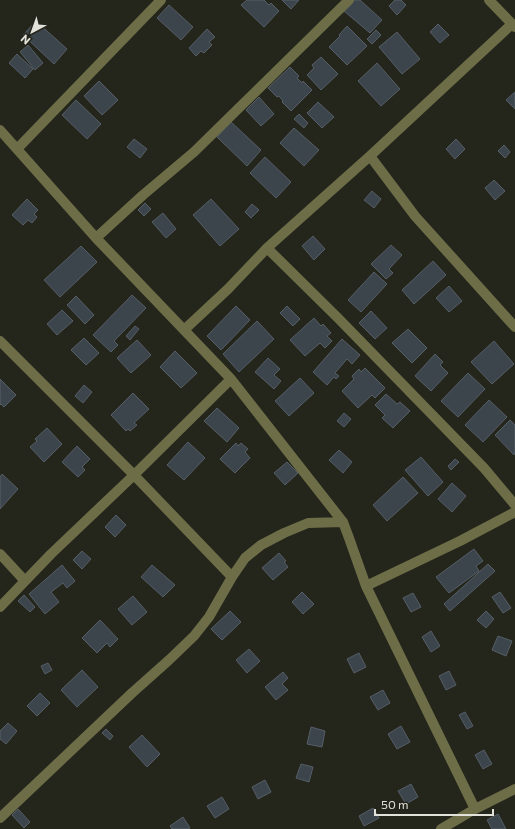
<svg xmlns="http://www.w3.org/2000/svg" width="515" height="829" viewBox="0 0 515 829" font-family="Commissioner,sans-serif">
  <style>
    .building { fill: #3c444c; stroke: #565e67 }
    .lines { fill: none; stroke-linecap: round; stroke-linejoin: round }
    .minor { stroke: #6d6e48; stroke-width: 10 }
  </style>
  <rect width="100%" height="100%" fill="#24251b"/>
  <path class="building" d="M247 0H264L269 5 271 3 279 11 264 27 241 5Z
    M282 0H299L291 9Z
    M354 0H360L382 20 370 33 344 11Z
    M395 0H401L406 5 397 15 389 6Z
    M169 5 193 27 181 40 157 18Z
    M36 21 67 49 54 64 23 35Z
    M438 24 449 35 440 43 430 32Z
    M347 26 367 46 347 65 329 47 340 36 339 35Z
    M207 29 215 37 209 42 212 45 204 53 201 51 196 56 189 48Z
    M376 30 381 35 372 44 367 39Z
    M397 32 420 59 402 74 379 47Z
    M28 45 43 63 35 70 20 52Z
    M17 54 33 69 25 78 9 63Z
    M321 57 338 74 321 90 307 75 314 68 312 65Z
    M377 63 400 89 381 106 358 81Z
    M290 67 299 76 297 78 302 83 303 81 312 90 291 111 282 102 283 101 279 96 277 97 268 88Z
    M99 81 118 100 102 115 84 96Z
    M515 92V109L506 100Z
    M259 97 274 114 261 126 246 110Z
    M76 100 101 124 87 139 62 115Z
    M318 102 334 117 322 128 307 113Z
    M299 114 308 123 304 128 294 119Z
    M231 122 261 150 247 166 217 137Z
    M294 128 319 150 304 166 280 143Z
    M134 139 147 149 140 158 127 147Z
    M456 139 465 149 455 159 446 149Z
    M504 145 510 152 505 158 498 151Z
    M265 157 291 182 276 198 250 173Z
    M494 180 505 191 495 200 485 188Z
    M372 191 381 199 374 208 364 200Z
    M27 199 38 210 34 214 37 217 32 223 28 220 23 225 12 215Z
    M211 199 239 229 220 246 193 215Z
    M145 203 151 209 144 216 138 210Z
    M252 204 259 210 251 218 245 212Z
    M163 213 176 229 166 238 152 222Z
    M313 236 325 249 314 260 302 246Z
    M391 245 402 255 389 269 393 273 386 279 371 264Z
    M81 246 97 262 60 297 44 280Z
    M433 261 446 275 414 304 402 290Z
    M374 272 387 284 361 312 348 300Z
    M449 286 462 301 449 312 436 298Z
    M132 295 146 308 114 341 118 345 111 352 93 335Z
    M76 296 94 315 85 324 67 305Z
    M236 306 250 320 221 350 207 336Z
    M287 306 300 319 293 326 280 313Z
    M62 310 73 321 57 335 47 324Z
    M371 311 387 328 375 339 359 323Z
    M314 318 321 326 323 324 331 333 327 336 332 341 325 348 320 343 305 356 290 340Z
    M257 321 274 339 239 372 223 354Z
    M135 326 139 329 130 340 126 336Z
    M408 329 427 348 412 363 392 343Z
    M84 338 99 353 86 365 71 350Z
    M342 339 360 355 352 364 347 359 335 373 339 376 336 379 334 377 327 385 313 372Z
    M137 340 151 355 131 373 117 358Z
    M494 341 514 364 492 384 471 362Z
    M175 351 197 373 181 388 160 367Z
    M435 354 443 362 440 365 448 373 431 391 415 376Z
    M268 358 280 369 274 375 281 381 274 389 255 372Z
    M365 368 385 388 375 398 372 395 358 408 342 391 354 379 352 376 359 369 361 372Z
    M468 373 485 389 458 417 441 401Z
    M300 378 314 393 289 416 275 401Z
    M0 379 16 395 4 407 1 404 0 405Z
    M84 385 92 392 83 403 75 396Z
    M133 393 149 409 134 423 137 425 130 431 128 429 126 431 111 415Z
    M386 394 397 404 400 402 410 411 393 428 382 418 385 415 375 405Z
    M489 400 507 417 483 442 465 425Z
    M217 408 239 428 227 442 204 421Z
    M344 413 351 419 344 427 337 421Z
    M510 420 515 425V453L514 455 495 435Z
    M47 428 62 444 44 462 30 447 37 441 35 439Z
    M188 442 205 458 184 480 167 465Z
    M236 443 238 446 241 443 248 449 245 452 250 458 235 473 220 459Z
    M77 446 90 459 82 467 85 470 78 477 62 462Z
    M339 450 352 462 343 473 329 460Z
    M421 457 443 482 428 496 405 470Z
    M455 459 459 462 451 470 448 466Z
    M287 462 298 473 285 485 274 473Z
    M2 474 18 489 0 509V477Z
    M403 477 418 493 387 521 373 505Z
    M452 483 466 496 452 512 438 499Z
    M116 515 126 525 115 537 105 527Z
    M474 549 483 561 476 566 479 571 449 593 436 577Z
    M82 551 91 559 82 569 73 560Z
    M279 553 286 561 284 562 288 567 273 580 262 568Z
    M488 564 495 571 450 611 444 604Z
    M62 565 75 581 67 588 63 583 51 592 59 602 45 614 29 594Z
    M152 565 175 585 163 597 141 577Z
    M302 592 314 604 303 614 292 602Z
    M500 592 511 608 503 613 492 597Z
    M413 593 421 607 411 612 403 598Z
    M24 595 35 607 30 612 18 601Z
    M133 596 147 612 132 625 118 609Z
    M230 611 241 622 222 640 211 629Z
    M486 611 494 619 486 628 477 620Z
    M100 620 118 639 110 647 107 643 97 653 82 638Z
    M431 631 440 646 431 652 422 637Z
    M498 636 512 641 506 656 492 650Z
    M249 649 260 661 247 673 236 660Z
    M359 653 366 667 354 673 347 659Z
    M48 663 52 670 45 674 41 666Z
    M82 670 98 687 77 707 61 690Z
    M449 671 456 685 446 690 439 676Z
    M283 672 288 678 282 684 288 690 276 700 265 687Z
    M383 690 390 703 378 710 370 697Z
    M40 693 50 703 37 716 27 706Z
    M465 712 473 726 467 729 459 715Z
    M8 723 17 731 6 744 0 739V731Z
    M401 726 410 742 397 749 388 734Z
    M311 727 325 731 322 747 307 744Z
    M106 729 113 736 110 740 102 733Z
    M142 735 160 754 147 767 129 747Z
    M484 750 492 764 483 769 475 755Z
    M301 764 313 767 309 782 296 778Z
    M265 780 271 792 258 799 252 787Z
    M411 784 418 797 406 804 398 791Z
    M222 797 229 809 215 818 207 806Z
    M373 808 379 818 364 826 359 816Z
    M18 809 30 822 24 828 12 815Z
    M498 814 506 829H492L487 820Z
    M183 817 190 828 188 829H172L170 826Z"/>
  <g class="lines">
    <path class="minor" d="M489 0 515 27
      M0 130 96 238 231 379 343 522 349 538 366 586 475 809
      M17 149 161 0
      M370 156 415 216 515 327
      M96 238 143 195 194 152 349 0
      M267 248 338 318 484 468 515 505
      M184 330 228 289 267 248 370 156 512 24
      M0 341 134 475 232 577
      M0 554 25 581
      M366 586 460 541 515 512
      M0 607 51 554 134 475 231 379
      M0 818 132 693 169 660 194 636 209 617 232 577 245 558 261 545 284 533 308 523 343 522
      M441 829 475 809 515 789"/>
  </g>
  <g transform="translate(32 32) rotate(221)" stroke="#24251b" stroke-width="3" paint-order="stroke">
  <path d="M0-3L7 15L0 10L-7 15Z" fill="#e2e2db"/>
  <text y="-6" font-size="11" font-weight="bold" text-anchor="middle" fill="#e2e2db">N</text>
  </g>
  <path d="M375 809v6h118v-6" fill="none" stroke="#e2e2db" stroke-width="2"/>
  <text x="381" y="809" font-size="12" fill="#e2e2db" stroke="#24251b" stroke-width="3" paint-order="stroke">50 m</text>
</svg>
